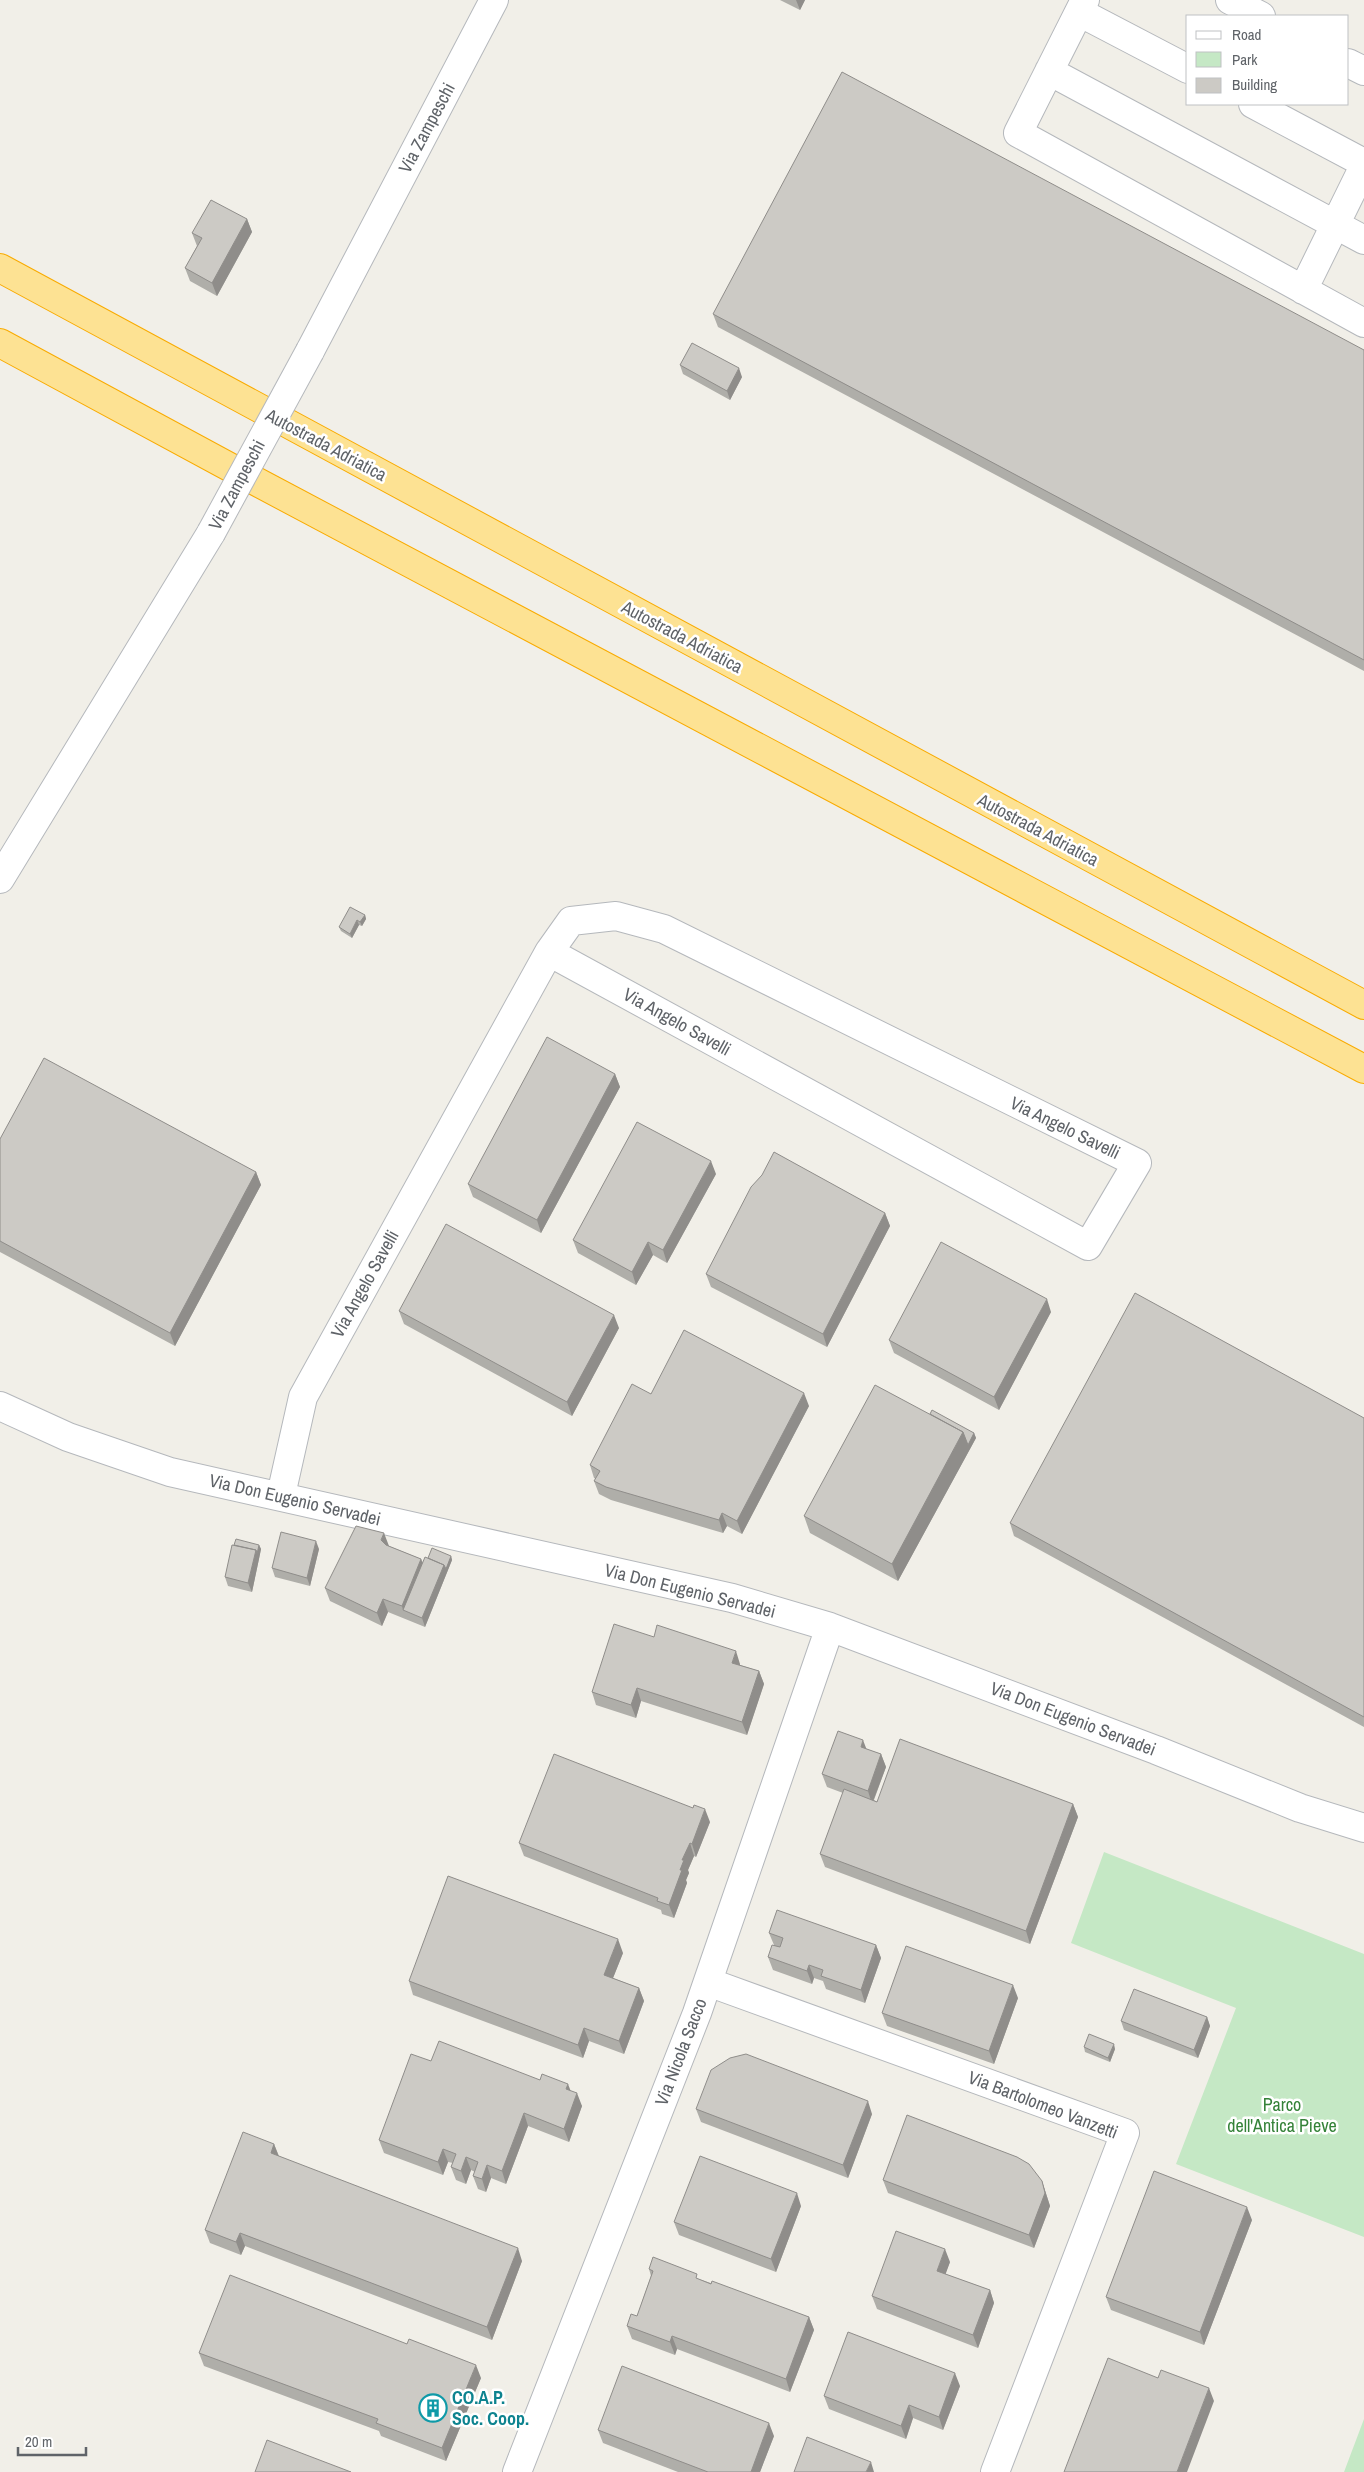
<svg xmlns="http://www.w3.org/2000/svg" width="1364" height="2472" viewBox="0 0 1364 2472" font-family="'Archivo Narrow',sans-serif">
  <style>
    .green { fill: #c5e8c5 }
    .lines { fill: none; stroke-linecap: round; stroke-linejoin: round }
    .minor-casing { stroke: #b5b8bc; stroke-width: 30 }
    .highway-casing { stroke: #f9ab00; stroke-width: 30 }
    .minor { stroke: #fff; stroke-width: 28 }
    .highway { stroke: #fde293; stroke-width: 28 }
    .minor-bridge-casing { stroke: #b5b8bc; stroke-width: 30; stroke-linecap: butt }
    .minor-bridge { stroke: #fff; stroke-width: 28 }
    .wall { fill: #afaea9 }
    .shaded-wall { fill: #8f8d8a }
    .building { fill: #cccac5; stroke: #8f8d8a }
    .labels { text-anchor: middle; stroke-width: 5; stroke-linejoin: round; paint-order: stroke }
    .street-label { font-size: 18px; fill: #5f6368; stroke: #fff }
    .park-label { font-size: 18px; fill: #348238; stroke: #fff }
    .culture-label { font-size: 18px; font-weight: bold; fill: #0d838f; stroke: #fff; text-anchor: start }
  </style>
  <rect width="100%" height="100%" fill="#f1efe8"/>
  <path class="green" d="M1104 1852 1364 1954V2237L1176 2164 1236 2008 1071 1943Z
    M1364 2419V2472H1344Z"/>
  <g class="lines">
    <g class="minor-casing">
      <path id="minor" d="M1085 0 1018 133 1364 323
        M1230 0 1261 16
        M1079 12 1188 69
        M1348 63 1364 71
        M1049 71 1364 240
        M1253 104 1364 163
        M1303 290 1364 166
        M310 351 494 0
        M0 879 211 533
        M0 1406 68 1437 170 1472 732 1598 830 1627 1156 1750 1300 1808 1364 1828
        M281 1495 303 1397 549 952 1088 1246 1137 1163 664 929 616 916 571 921 549 952
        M708 1982 1125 2133 995 2472
        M517 2472 697 2013 830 1627"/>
    </g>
    <g class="highway-casing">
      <path id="highway" d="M0 268 1364 1005
        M0 343 261 484 1364 1069"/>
    </g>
    <use href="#minor" class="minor"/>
    <use href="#highway" class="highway"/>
    <g class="minor-bridge-casing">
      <path id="minor-bridge" d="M211 533 310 351"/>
    </g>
    <use href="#minor-bridge" class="minor-bridge"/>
  </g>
  <path class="wall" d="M780 0H805L800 10Z
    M247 219 252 232 217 296 190 281 185 268 197 246 192 233Z
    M713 314 1364 350V671L718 327Z
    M680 365 742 377 730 400 683 374Z
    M365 915 366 919 362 926 359 925 352 938 341 931 339 927Z
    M615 1074 620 1087 541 1233 473 1197 468 1184Z
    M0 1139 256 1172 261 1185 175 1346 0 1252Z
    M716 1174 667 1263 653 1255 636 1285 578 1253 573 1240Z
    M885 1213 890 1226 827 1347 711 1287 706 1274Z
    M399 1311 619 1328 572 1416 404 1324Z
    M1051 1312 999 1410 894 1353 889 1340Z
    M651 1394 809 1406 742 1534 727 1526 723 1533 611 1500 599 1494 594 1481 596 1479 594 1478 590 1465Z
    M930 1414 974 1433 976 1438 898 1581 810 1533 804 1516Z
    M1364 1418V1727L1014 1536 1010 1523Z
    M234 1545H259L261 1549 252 1592 228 1586 225 1577Z
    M389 1546 421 1559 423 1563 428 1558 451 1556 452 1560 425 1627 388 1612 382 1626 330 1601 325 1588Z
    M319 1549 310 1586 275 1577 272 1568Z
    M654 1637 740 1664V1665L759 1671 764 1684 747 1735 641 1701 636 1718 596 1705 592 1692Z
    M866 1749 881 1754 886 1767 874 1800 877 1802 1073 1804 1078 1817 1030 1944 825 1867 820 1854 843 1793 827 1787 822 1774Z
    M710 1822 696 1857 694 1856 688 1870 689 1873 686 1880 687 1883 674 1918 662 1914 661 1910 524 1856 519 1843Z
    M769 1933 876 1945 881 1958 865 2003 826 1989 823 1981 814 1978 812 1984 773 1970 768 1957 774 1945Z
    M623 1953 613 1978 639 1988 644 2001 624 2054 589 2041 583 2058 413 1995 409 1981Z
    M1018 1998 994 2064 887 2026 882 2013Z
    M1207 2017 1210 2026 1198 2058 1124 2030 1121 2021Z
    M1084 2047 1115 2049 1110 2062 1085 2052Z
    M431 2061 540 2080 570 2091 582 2106 569 2142 528 2126 506 2184 491 2178 486 2192 478 2189 473 2176 475 2172 471 2170 466 2184 456 2180 451 2167 453 2163 448 2162 443 2175 384 2153 379 2140Z
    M696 2109 872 2114 848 2178 701 2122Z
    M274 2144 279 2156 522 2261 492 2340 245 2246 241 2255 210 2243 205 2230Z
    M883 2180 1042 2181 1050 2206 1034 2248 888 2193Z
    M801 2206 776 2272 679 2235 674 2222Z
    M1252 2220 1204 2345 1111 2310 1106 2297Z
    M950 2262 945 2274 990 2290 994 2303 978 2348 877 2309 872 2296Z
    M649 2269 699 2279 809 2317 814 2330 790 2392 677 2349 675 2355 632 2339 627 2326 637 2316 651 2276Z
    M199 2353 481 2378 446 2461 381 2436 379 2431 204 2366Z
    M960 2386 943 2430 913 2418 906 2439 829 2409 824 2396Z
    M598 2430 774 2436 760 2472H678L603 2443Z"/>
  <path class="shaded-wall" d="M796 0H805L800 10Z
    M247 219 252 232 217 296 212 283Z
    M739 368 742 377 730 400 727 391Z
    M365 915 366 919 362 926 360 922Z
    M357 920 359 925 352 938 350 934Z
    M615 1074 620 1087 541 1233 537 1220Z
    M711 1161 716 1174 667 1263 663 1250Z
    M256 1172 261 1185 175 1346 170 1333Z
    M885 1213 890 1226 827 1347 823 1334Z
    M648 1242 653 1255 636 1285 632 1272Z
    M1047 1299 1051 1312 999 1410 994 1397Z
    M614 1315 619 1328 572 1416 567 1402Z
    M804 1393 809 1406 742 1534 737 1521Z
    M963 1432 974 1433 976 1438 898 1581 892 1564Z
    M722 1513 727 1526 723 1533 719 1520Z
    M384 1533 389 1546 386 1553 381 1540Z
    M316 1541 319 1549 310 1586 307 1578Z
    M259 1545 261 1549 259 1559 257 1554Z
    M256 1550 259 1559 252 1592 248 1583Z
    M451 1556 452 1560 425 1627 422 1618 444 1565Z
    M421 1559 426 1572 403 1610 402 1606Z
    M383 1599 388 1612 382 1626 377 1613Z
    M736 1651 740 1664 737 1676 732 1663Z
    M759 1671 764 1684 747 1735 742 1722Z
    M637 1688 641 1701 636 1718 631 1705Z
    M863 1740 868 1753 861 1747Z
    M881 1754 886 1767 872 1804 868 1791Z
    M1073 1804 1078 1817 1030 1944 1026 1931Z
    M705 1809 710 1822 696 1857 692 1844Z
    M690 1843 694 1856 688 1870 689 1873 686 1880 687 1883 674 1918 669 1905 680 1870 682 1860Z
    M618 1939 623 1953 609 1988 604 1975Z
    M876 1945 881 1958 865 2003 861 1990Z
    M809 1965 814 1978 812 1984 807 1971Z
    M1013 1985 1018 1998 994 2064 989 2051Z
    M639 1988 644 2001 624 2054 619 2041Z
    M1207 2017 1210 2026 1198 2058 1194 2050Z
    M584 2028 589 2041 583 2058 578 2045Z
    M1114 2044 1115 2049 1110 2062 1108 2058Z
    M568 2084 573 2097 566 2089Z
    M577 2093 582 2106 569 2142 564 2129Z
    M868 2101 872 2114 848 2178 843 2165Z
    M524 2113 528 2126 506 2184 502 2171Z
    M274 2144 279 2157 271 2153Z
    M443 2149 448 2162 443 2175 438 2162Z
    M466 2157 471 2170 466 2184 461 2171Z
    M487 2165 491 2178 486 2192 482 2179Z
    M1042 2181 1050 2206 1034 2248 1029 2235Z
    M797 2193 801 2206 776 2272 771 2259Z
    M1247 2207 1252 2220 1204 2345 1200 2332Z
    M240 2233 245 2246 241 2255 236 2242Z
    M518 2248 522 2261 492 2340 487 2327Z
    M945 2249 950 2262 942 2284 937 2271Z
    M990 2290 994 2303 978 2348 973 2335Z
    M809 2317 814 2330 790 2392 786 2379Z
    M672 2336 677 2349 675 2355 670 2342Z
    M476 2365 481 2378 446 2461 442 2448Z
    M955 2373 960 2386 943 2430 939 2417Z
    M1209 2388 1214 2401 1187 2472H1177Z
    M909 2405 913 2418 906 2439 901 2426Z
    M769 2423 774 2436 760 2472H751Z
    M871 2462 874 2472H866Z"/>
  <path class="building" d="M842 72 1364 350V660L713 314Z
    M211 200 247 219 212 283 185 268 202 238 192 233Z
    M692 343 739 368 727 391 680 365Z
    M350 907 365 915 360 922 357 920 350 934 339 927Z
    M547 1037 615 1074 537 1220 468 1184Z
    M44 1058 256 1172 170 1333 0 1241V1139Z
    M637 1122 711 1161 663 1250 648 1242 632 1272 573 1240Z
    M774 1152 885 1213 823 1334 706 1274 751 1187 762 1175Z
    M446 1224 614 1315 567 1402 399 1311Z
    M941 1242 1047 1299 994 1397 889 1340Z
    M1135 1293 1364 1418V1717L1010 1523Z
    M684 1330 804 1393 737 1521 722 1513 719 1520 606 1487 594 1481 600 1471 590 1465 632 1384 651 1394Z
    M875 1385 963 1432 892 1564 804 1516Z
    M932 1410 974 1433 968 1445 963 1432 930 1414Z
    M356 1526 384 1533 381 1540 386 1545 421 1559 402 1606 383 1599 377 1613 325 1588Z
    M281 1532 316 1541 307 1578 272 1568Z
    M236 1539 259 1545 257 1554 256 1550 234 1545Z
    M232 1545 256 1550 248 1583 225 1577Z
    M432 1548 451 1556 446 1569 444 1565 428 1558Z
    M425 1557 444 1565 422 1618 403 1610Z
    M614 1624 654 1637 657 1625 736 1651 732 1663 759 1671 742 1722 637 1688 631 1705 592 1692Z
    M838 1731 863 1740 861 1747 881 1754 868 1791 822 1774Z
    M900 1739 1073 1804 1026 1931 820 1854 844 1789 877 1802Z
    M554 1754 693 1808 694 1805 705 1809 692 1844 690 1843 682 1860H684L680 1870H682L669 1905 657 1901 658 1898 519 1843Z
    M448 1876 618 1939 604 1975 639 1988 619 2041 584 2028 578 2045 409 1981Z
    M777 1910 876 1945 861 1990 821 1976 823 1970 809 1965 807 1971 768 1957 772 1945 780 1947 783 1938 769 1933Z
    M906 1946 1013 1985 989 2051 882 2013Z
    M1134 1989 1207 2017 1194 2050 1121 2021Z
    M1089 2034 1114 2044 1108 2058 1084 2047Z
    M439 2041 540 2080 542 2074 568 2084 566 2089 577 2093 564 2129 524 2113 502 2171 487 2165 482 2179 473 2176 478 2162 466 2157 461 2171 451 2167 456 2154 443 2149 438 2162 379 2140 411 2054 431 2061Z
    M746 2054 868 2101 843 2165 696 2109 711 2070 730 2058Z
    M907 2115 1017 2157 1029 2164 1042 2181 1045 2193 1029 2235 883 2180Z
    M243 2132 274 2144 271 2153 518 2248 487 2327 240 2233 236 2242 205 2230Z
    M700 2156 797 2193 771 2259 674 2222Z
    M1154 2171 1247 2207 1200 2332 1106 2297Z
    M896 2231 945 2249 937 2271 990 2290 973 2335 872 2296Z
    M653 2257 697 2274 696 2278 711 2284 712 2281 809 2317 786 2379 672 2336 670 2342 627 2326 631 2314 637 2316 653 2271 649 2269Z
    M230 2275 407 2344 409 2339 476 2365 442 2448 376 2423 378 2419 199 2353Z
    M848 2332 955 2373 939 2417 909 2405 901 2426 824 2396Z
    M1108 2358 1158 2378 1161 2370 1209 2388 1177 2472H1064Z
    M622 2366 769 2423 751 2472H708L598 2430Z
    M807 2437 871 2462 866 2472H794Z
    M267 2440 351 2472H255Z"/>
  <defs>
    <g id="building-ring" transform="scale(1.4375)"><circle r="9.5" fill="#fff" stroke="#0f9aa8" stroke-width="1.5"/><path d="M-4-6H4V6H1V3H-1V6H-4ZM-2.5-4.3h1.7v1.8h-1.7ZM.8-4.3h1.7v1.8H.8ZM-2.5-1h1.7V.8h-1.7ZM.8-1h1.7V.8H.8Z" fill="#0f9aa8"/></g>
  </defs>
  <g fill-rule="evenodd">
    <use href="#building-ring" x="433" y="2408"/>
  </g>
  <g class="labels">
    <g class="street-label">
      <text transform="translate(427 128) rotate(-62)" y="6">Via Zampeschi</text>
      <text transform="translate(326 445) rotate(28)" y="6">Autostrada Adriatica</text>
      <text transform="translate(237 485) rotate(-62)" y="6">Via Zampeschi</text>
      <text transform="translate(682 637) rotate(28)" y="6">Autostrada Adriatica</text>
      <text transform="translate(1038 830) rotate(28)" y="6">Autostrada Adriatica</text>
      <text transform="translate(677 1022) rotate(29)" y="6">Via Angelo Savelli</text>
      <text transform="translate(1065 1128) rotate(26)" y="6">Via Angelo Savelli</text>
      <text transform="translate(365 1284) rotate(-61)" y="6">Via Angelo Savelli</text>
      <text transform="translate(295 1500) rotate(13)" y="6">Via Don Eugenio Servadei</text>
      <text transform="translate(690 1591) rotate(14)" y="6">Via Don Eugenio Servadei</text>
      <text transform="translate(1073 1719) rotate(21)" y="6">Via Don Eugenio Servadei</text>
      <text transform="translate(681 2052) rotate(-69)" y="6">Via Nicola Sacco</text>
      <text transform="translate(1043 2105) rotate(21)" y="6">Via Bartolomeo Vanzetti</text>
    </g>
    <g class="park-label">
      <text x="1282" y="2111">Parco<tspan x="1282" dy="21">dell'Antica Pieve</tspan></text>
    </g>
    <g class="culture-label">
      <text x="452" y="2404">CO.A.P.<tspan x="452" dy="21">Soc. Coop.</tspan></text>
    </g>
  </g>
  <rect x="1186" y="15" width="162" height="90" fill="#ffffff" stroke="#bfc1c3"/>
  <rect x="1196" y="31" width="25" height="8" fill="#ffffff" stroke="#bfc1c3"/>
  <text x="1232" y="40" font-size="15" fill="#5f6368">Road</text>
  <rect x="1196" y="52" width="25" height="15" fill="#c5e8c5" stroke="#bfc1c3"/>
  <text x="1232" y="65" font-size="15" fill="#5f6368">Park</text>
  <rect x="1196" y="78" width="25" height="15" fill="#cccac5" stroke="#bfc1c3"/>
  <text x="1232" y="90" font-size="15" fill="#5f6368">Building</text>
  <path d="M18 2447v8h68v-8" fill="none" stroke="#5f6368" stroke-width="2.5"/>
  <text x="25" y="2447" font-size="15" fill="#5f6368" stroke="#ffffff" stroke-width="4" paint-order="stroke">20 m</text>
</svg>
